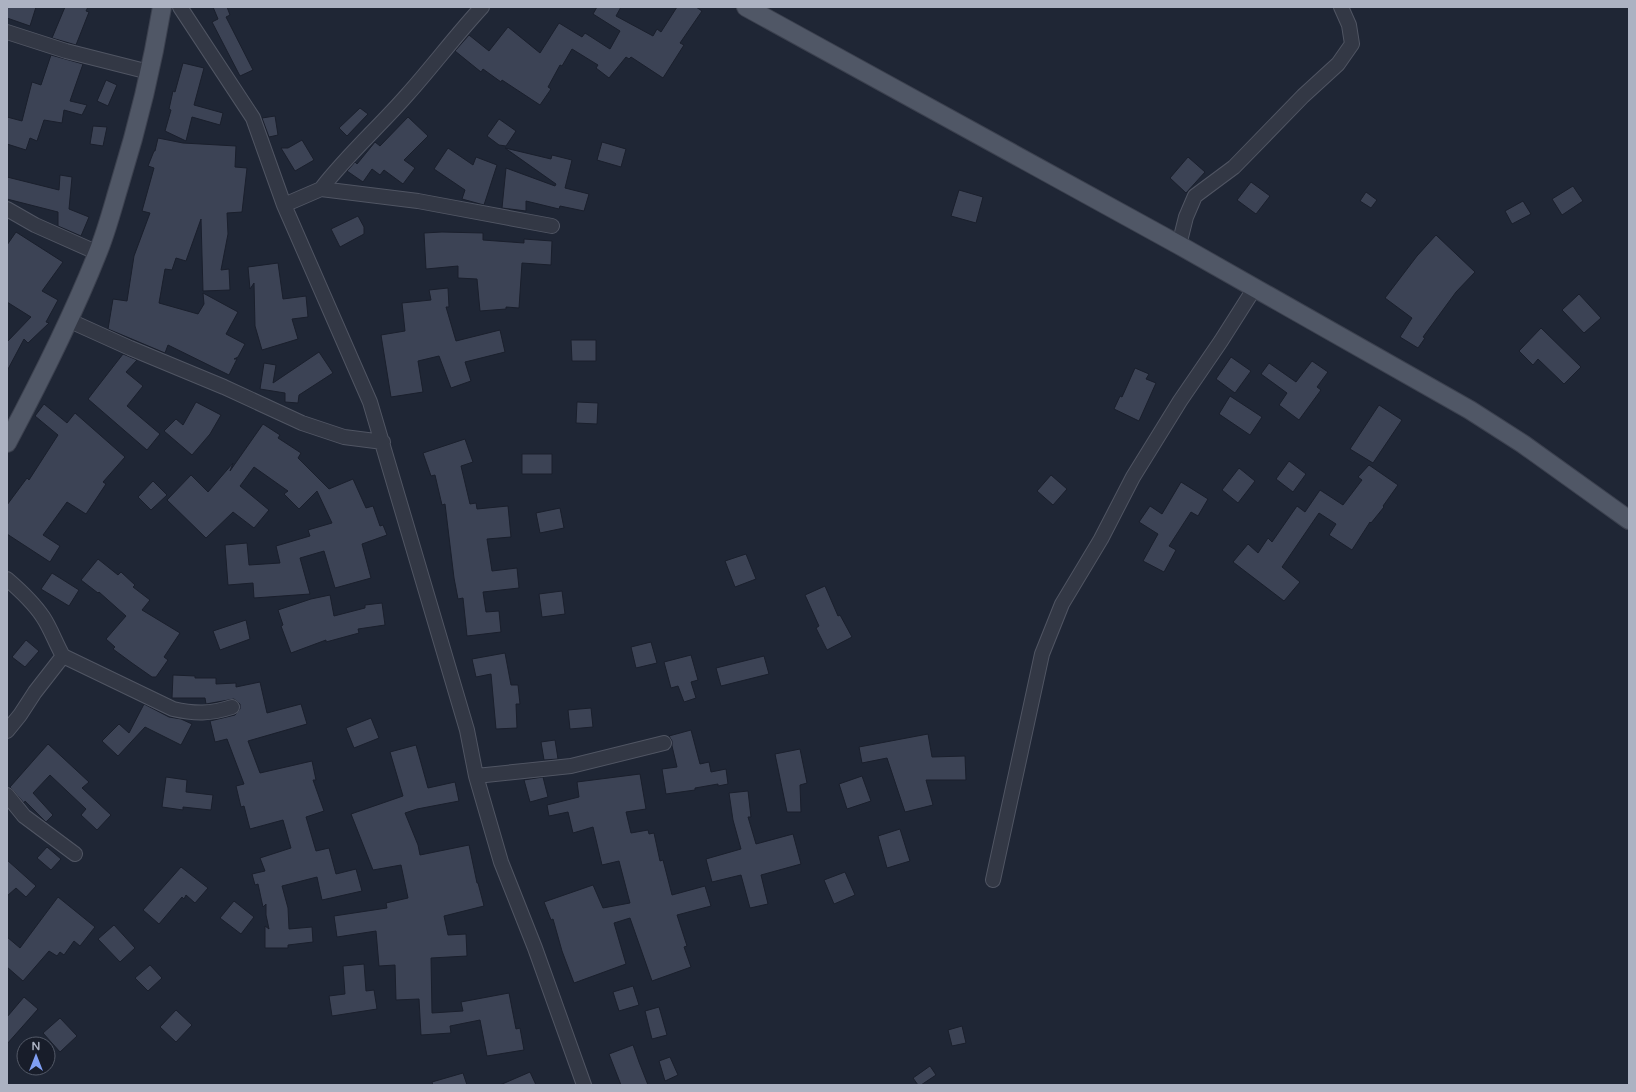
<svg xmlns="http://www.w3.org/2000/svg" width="1636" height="1092" viewBox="0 0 1636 1092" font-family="'Varela Round',sans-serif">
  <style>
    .building { fill: #3c4355; stroke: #1a1f2c }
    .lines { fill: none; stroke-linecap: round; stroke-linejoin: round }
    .minor-casing { stroke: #505563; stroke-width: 16 }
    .major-casing { stroke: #3c414f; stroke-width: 20 }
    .minor { stroke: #333845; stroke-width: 14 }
    .major { stroke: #505766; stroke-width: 18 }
  </style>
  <rect width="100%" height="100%" fill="#1f2635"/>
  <path class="building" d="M7 7H36L30 26 7 18Z
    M65 7H88L86 11 89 12 76 45 52 38Z
    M213 7H227L230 15 226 17 253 70 240 76 212 22 218 19Z
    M597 7H621L616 16 653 36 657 29 661 32 677 7H696L702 11 680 43 684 45 663 78 631 57 629 59 626 57 609 78 596 68 598 65 572 49 562 66 560 65 548 87 551 89 540 105 502 80 501 82 483 69 481 72 455 51 469 35 489 51 508 27 540 53 559 23 582 37 585 33 610 49 620 31 593 14Z
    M51 55 83 64 70 101 87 105 82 115 64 110 62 123 44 120 37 141 30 138 26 150 7 144V117L22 121 32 82 41 85Z
    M183 63 204 68 194 105 223 113 220 125 192 117 186 141 165 131 171 110 169 109 173 91 175 92Z
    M106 80 117 85 108 106 97 101Z
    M360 108 368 114 347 136 339 128Z
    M275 116 278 135 269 137 262 118Z
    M408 117 428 136 404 160 415 168 403 184 384 170 380 175 372 169 363 182 347 171 355 162 357 164 375 142 380 146Z
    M499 119 516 131 506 146 499 145 487 136Z
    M93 126 107 127 103 146 90 144Z
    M158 138 183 143 236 146 235 167 247 168 242 212 227 213 228 234 221 270 229 269 230 290 203 291 201 219 186 261 176 258 172 270 165 269 159 303 198 314 204 304 203 293 238 312 226 334 245 344 238 357 234 359H237L229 375 168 345 165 353 108 329 113 299 127 301 134 256 150 213 142 211 154 168 148 166 154 151H155Z
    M302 140 314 160 295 171 281 148H288Z
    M602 142 626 149 621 167 597 160Z
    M448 148 473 165 476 157 497 165 484 205 462 199 465 190 434 169Z
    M505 148 551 159 552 155 572 160 565 188 589 194 584 211 560 206 559 209 526 201V211L502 208 506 168 555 186 556 184Z
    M1188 157 1205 172 1186 193 1170 178Z
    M60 175 72 177 69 209 89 217 81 236 58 226V212L7 199V177L59 190Z
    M1251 182 1270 196 1256 214 1237 200Z
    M1573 186 1583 201 1562 215 1552 199Z
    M959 190 983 197 976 223 951 216Z
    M1366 192 1377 200 1371 208 1360 201Z
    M1523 201 1531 214 1512 224 1505 211Z
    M358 216 364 227V234L340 247 331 229Z
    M16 232 63 262 42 291 58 300 46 322 49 323 28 343 24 339 7 371V342L31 317 7 302V245Z
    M442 232 483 233V240L524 243V239L552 241 551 265 522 263 519 308 506 307V309L480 311 477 279 458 278V266L426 269 424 233Z
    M1436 235 1475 272 1456 292 1423 337 1425 338 1418 348 1400 337 1412 318 1385 298 1417 256Z
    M278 263 283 299 306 296 308 317 292 319 298 339 262 350 255 326 254 283 250 289 248 267Z
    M448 288 449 307H446L456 341 500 330 505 352 465 362 471 381 451 388 439 356 418 361 423 392 391 397 381 335 405 331 402 303 431 300 429 290Z
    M1579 294 1601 318 1584 333 1562 310Z
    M1541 328 1581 367 1564 384 1538 359 1533 365 1519 351Z
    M571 340H596V361H572Z
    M319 352 333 373 299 395 298 403 285 402V393L260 389 264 363 276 365 273 383Z
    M123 354 137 360 126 372 143 386 127 406 160 434 147 450 88 399Z
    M1231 357 1251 371 1235 393 1216 379Z
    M1312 361 1328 372 1317 387 1321 390 1299 420 1279 405 1287 393 1261 374 1269 363 1296 382Z
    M1135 368 1149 374 1146 379 1156 383 1139 421 1114 409 1120 396 1122 397Z
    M1230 396 1262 417 1250 435 1219 414Z
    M196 402 221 415 210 434 192 455 164 431 176 419 183 425Z
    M577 402 598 403 597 424 576 423Z
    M44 404 67 423 75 413 125 457 103 482 106 484 86 514 67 502 43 535 60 546 50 562 7 534V505L27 478 29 480 58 435 35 416Z
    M1379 405 1402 420 1373 463 1350 449Z
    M263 424 280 435 278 438 301 453 298 458 329 489 353 479 366 508 373 506 380 526 383 525 387 535 362 544 371 578 335 588 324 551 300 558 310 594 254 598 253 583 228 585 225 545 247 543 249 565 280 563 276 546 310 536 308 530 332 523 317 491 299 509 284 494 288 491 254 467 240 486 269 510 254 528 233 512 206 538 167 500 191 475 208 492 233 463 230 471Z
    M465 439 473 462 461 466 470 504 476 503 477 509 508 506 511 537 487 539 492 571 517 568 519 588 483 592 486 612 499 611 501 632 467 636 463 598 458 599 454 578 445 504 442 505 435 475 431 476 423 453Z
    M522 454H552V474H522Z
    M1289 461 1306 474 1293 492 1276 479Z
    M1369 465 1398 485 1383 506 1384 507 1371 523 1370 522 1352 550 1329 535 1336 524 1319 513 1282 567 1300 582 1284 601 1233 562 1248 544 1258 553 1268 538 1272 542 1297 506 1305 512 1320 490 1343 505 1362 480 1358 477Z
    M1239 468 1255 481 1238 503 1222 490Z
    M1051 475 1067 489 1053 505 1037 491Z
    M153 481 167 495 151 510 138 497Z
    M1181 482 1208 499 1198 516 1191 512 1169 546 1176 550 1164 572 1143 561 1158 534 1139 522 1150 506 1162 514Z
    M560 508 564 528 540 533 536 513Z
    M746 554 756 579 735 587 725 561Z
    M98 559 118 575 121 572 135 585 133 587 150 600 142 610 180 633 164 657 168 660 156 677H152L132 663 113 649 115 647 106 639 126 616 99 592 98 593 81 580Z
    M52 573 79 590 69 606 41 589Z
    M825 586 838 616 840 615 852 637 827 650 816 628 819 626 805 595Z
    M562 591 565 614 542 617 539 594Z
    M330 595 334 616 365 608V605L382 603 385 625 358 629 359 633 326 642V640L291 653 281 626 283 625 278 610 311 599Z
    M246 620 250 639 220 650 213 631Z
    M26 640 39 651 25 667 12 657Z
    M651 642 657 663 636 668 631 647Z
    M505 653 511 685H518L520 704H516L517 728 496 729 491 674 476 677 472 659Z
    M691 655 698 680 691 682 696 698 684 702 678 686 671 688 664 662Z
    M764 656 769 674 721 686 716 668Z
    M173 675 195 676V678H216V684L236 683V687L260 682 267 713 301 704 307 724 248 741 260 773 312 761 316 780H313L324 811 306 817 316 851 329 848 336 874 356 869 362 891 322 900 317 877 282 886 288 908 289 929 312 927 313 942 288 945V948H265V926L269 929 266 915V904L263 907 258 884 255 885 252 874 265 871 260 858 291 848 283 820 250 829 244 806 241 807 236 786 244 784 227 739 215 742 210 721 235 715 240 709V704L234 699 206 704 205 698H172Z
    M144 704 169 717 181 719 192 724 181 745 145 727 118 756 102 741 119 724 129 733Z
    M591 708 593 727 570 729 568 710Z
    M371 718 379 738 354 748 346 728Z
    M691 730 700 764 709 762 711 772 726 769 728 784 718 786V784L695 788V790L666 794 662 769 677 767 672 746V741L669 736Z
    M928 734 932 757 965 756 966 780H926L933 805 905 812 887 758 862 763 859 747Z
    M555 740 558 759 544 760 541 742Z
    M48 744 89 782 82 788 111 815 97 830 81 815 86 809 50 775 33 793 53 815 46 822 25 801 24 803 10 787Z
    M416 745 428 788 455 782 459 801 417 809 405 813 418 845 420 855 469 845 477 883H478L484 906 444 916 448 935 466 934 467 956 431 958 432 1013 463 1011 461 1002 509 993 516 1029 520 1028 524 1050 487 1056 480 1020 450 1026 451 1033 421 1035 419 999 396 1000 395 965 379 966 376 931 337 937 334 916 387 908 386 903 408 898 401 865 373 870 351 814 403 796 390 752Z
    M800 749 807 783 800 785 801 812H787L775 754Z
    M640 774 646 809 626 812 631 833 648 830 649 834 654 833 660 861 663 860 672 895 705 886 711 906 677 915 687 946 684 947 691 967 652 981 630 918 614 923 626 964 574 983 562 951 553 919 551 920 544 902 593 885 603 908 630 903 619 861 602 865 593 827 573 833 568 812 549 816 547 805 579 797 577 782Z
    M862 776 871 801 847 809 839 784Z
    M166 777 187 780 186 792 213 795 211 810 183 807V810L162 807Z
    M543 777 548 797 530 802 524 780Z
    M748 791 751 817H748L756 844 793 834 801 864 761 875 768 904 750 908 741 875 712 882 706 859 741 849 733 820 729 793Z
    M900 829 910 861 887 868 878 836Z
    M47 847 61 859 51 870 37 858Z
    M7 860 36 886 26 897 16 888 7 896Z
    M181 867 208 888 195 903 186 895 184 899 182 897 159 924 143 910Z
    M845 872 855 895 834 904 824 880Z
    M58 897 95 927 80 946 74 941 64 955 60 952 57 956 49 951 23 981 7 967V937L20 948Z
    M234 901 254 917 241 934 220 918Z
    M114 925 135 948 120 962 98 939Z
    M364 964 366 991 374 990 377 1009 332 1016 329 996 345 994 343 966Z
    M150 965 162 978 148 991 135 978Z
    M633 986 639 1005 619 1011 613 992Z
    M24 997 38 1009 7 1044V1017Z
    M659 1007 667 1035 652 1039 645 1011Z
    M176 1010 192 1025 176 1042 160 1027Z
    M60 1018 77 1036 60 1052 43 1033Z
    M962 1026 966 1043 952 1046 948 1030Z
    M633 1045 639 1062 648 1085H621L609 1054Z
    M670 1057 678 1075 665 1081 659 1061Z
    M930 1066 936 1075 921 1085H918L913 1078Z
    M530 1072 536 1085H500Z
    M463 1073 467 1085H433L432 1082Z"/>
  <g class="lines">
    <g class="minor-casing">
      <path id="minor" d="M180 7 253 118 284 205 370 402 467 730 476 776 501 862 535 948 584 1085
        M7 32 66 51 149 72
        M321 189C347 155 379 127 407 95 433 66 456 35 482 7
        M284 205 321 189 418 201 552 226
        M7 209 35 225 98 253
        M1179 245 1186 217 1195 196 1234 167 1303 96 1338 64 1352 44 1349 25 1341 7
        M68 320 130 348 224 387 302 423 344 437 383 442
        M7 579C21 591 33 602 43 617 51 629 56 644 63 656L173 709C195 714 210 714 232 707
        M7 731 20 715 35 692 63 656
        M476 776 571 766 664 743
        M7 795 24 816 75 854
        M993 880 1042 654 1062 604 1101 539 1133 477 1180 401 1221 341 1254 289"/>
    </g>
    <g class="major-casing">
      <path id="major" d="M746 7 1179 245 1470 410 1523 444 1629 520
        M7 443C40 381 72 318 98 252 107 230 113 206 120 183 138 125 152 67 162 7"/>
    </g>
    <use href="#minor" class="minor"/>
    <use href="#major" class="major"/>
  </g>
  <rect width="1636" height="1092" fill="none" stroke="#acb2c2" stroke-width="16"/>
  <g transform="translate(36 1056)"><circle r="19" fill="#181d2a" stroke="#535967"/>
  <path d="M0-3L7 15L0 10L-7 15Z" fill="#809ff4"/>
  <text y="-6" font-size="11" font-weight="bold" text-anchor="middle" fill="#acb2c2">N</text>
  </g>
</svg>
